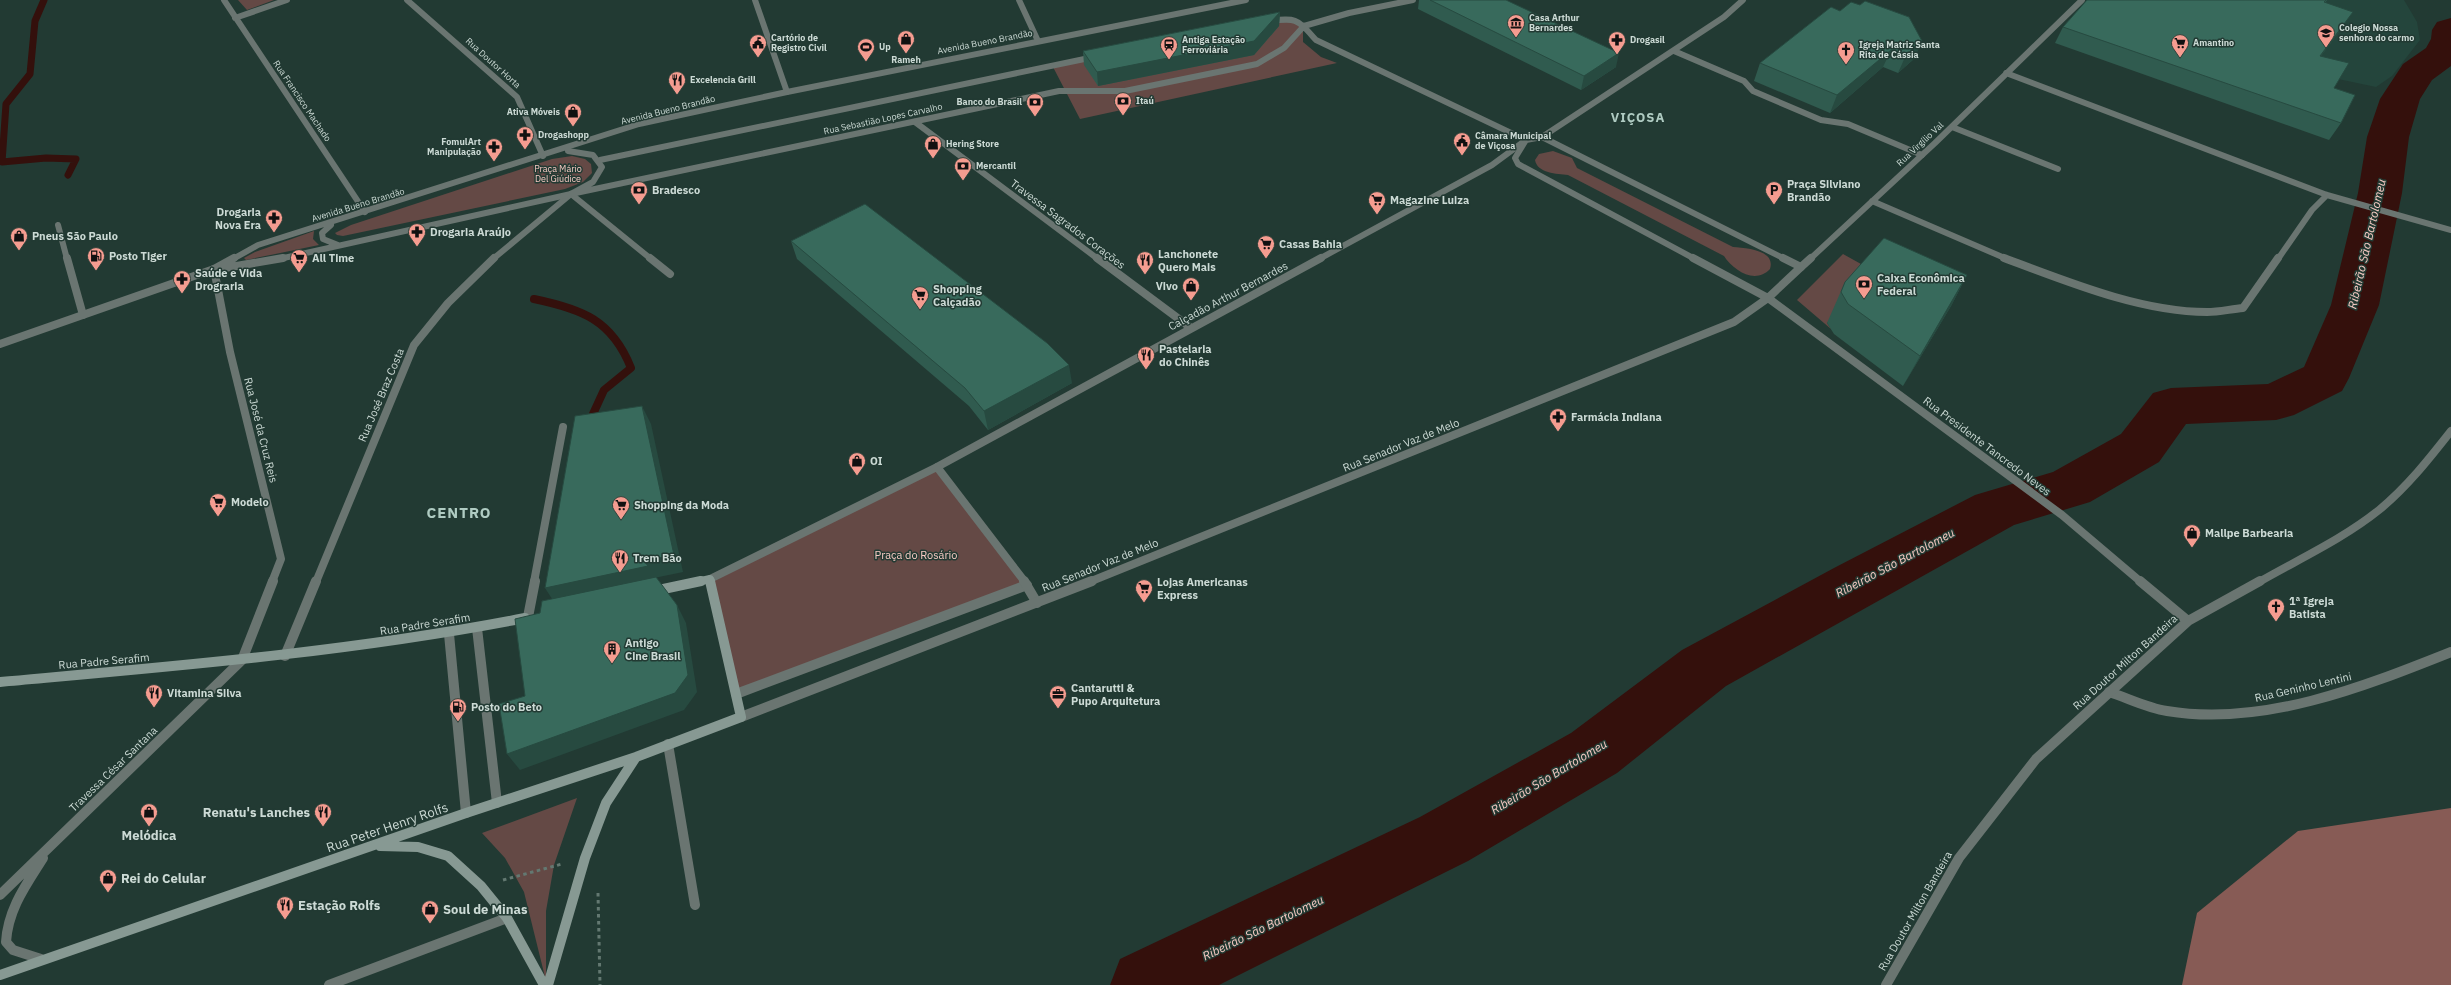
<svg xmlns="http://www.w3.org/2000/svg" width="2451" height="985" viewBox="0 0 2451 985" font-family="'IBM Plex Sans',sans-serif">
  <style>
    .built { fill: #24453c }
    .green { fill: #644945 }
    .forest { fill: #875b55 }
    .lines { fill: none; stroke-linecap: round; stroke-linejoin: round }
    .stream-far1 { stroke: #34100c; stroke-width: 7 }
    .stream { stroke: #34100c; stroke-width: 8 }
    .river { fill: #34100c; fill-rule: evenodd }
    .path { stroke: #637871; stroke-width: 3; stroke-dasharray: 3.5 3.5; stroke-linecap: butt }
    .service-far2 { stroke: #6a7571; stroke-width: 6 }
    .service-far1 { stroke: #6a7571; stroke-width: 8 }
    .service { stroke: #6a7571; stroke-width: 10 }
    .pedestrian-far1 { stroke: #6a7571; stroke-width: 6 }
    .pedestrian { stroke: #6a7571; stroke-width: 8 }
    .minor-far2 { stroke: #6a7571; stroke-width: 6 }
    .minor-far1 { stroke: #6a7571; stroke-width: 8 }
    .minor { stroke: #6a7571; stroke-width: 10 }
    .tertiary-far2 { stroke: #6a7571; stroke-width: 6 }
    .tertiary-far1 { stroke: #6a7571; stroke-width: 8 }
    .tertiary { stroke: #6a7571; stroke-width: 10 }
    .secondary-far1 { stroke: #879993; stroke-width: 8 }
    .secondary { stroke: #879993; stroke-width: 10 }
    .wall { fill: #305b4f }
    .shaded-wall { fill: #274a40 }
    .building { fill: #386a5c; stroke: #274a40 }
    .labels { text-anchor: middle; stroke-width: 3; stroke-linejoin: round; paint-order: stroke }
    .far-poi-label { font-size: 9px; font-weight: bold; fill: #ccdad5; stroke: #223a33; text-anchor: start }
    .far-street-label { font-size: 9px; fill: #ccdad5; stroke: #223a33 }
    .far-park-label { font-size: 9px; fill: #f8cac3; stroke: #223a33 }
    .poi-label { font-size: 11px; font-weight: bold; fill: #ccdad5; stroke: #223a33; text-anchor: start }
    .street-label { font-size: 11px; fill: #ccdad5; stroke: #223a33 }
    .park-label { font-size: 11px; fill: #f8cac3; stroke: #223a33 }
    .water-label { font-size: 12px; font-style: italic; fill: #f9cbc4; stroke: #223a33 }
    .far-district-label { font-size: 13px; font-weight: bold; letter-spacing: 1px; fill: #afcbc2; stroke: #223a33 }
    .near-poi-label { font-size: 13px; font-weight: bold; fill: #ccdad5; stroke: #223a33; text-anchor: start }
    .near-street-label { font-size: 13px; fill: #ccdad5; stroke: #223a33 }
    .district-label { font-size: 15px; font-weight: bold; letter-spacing: 1px; fill: #afcbc2; stroke: #223a33 }
  </style>
  <rect width="100%" height="100%" fill="#223a33"/>
  <path class="built" d="M2096 0H2404L2417 22 2420 40 2392 76 2376 87 2338 79Z"/>
  <path class="green" d="M238 0H274L247 10Z
    M1289 20 1303 27V42L1321 57 1337 63 1080 119 1053 67Z
    M1553 151 1572 158 1577 168 1733 247C1746 248 1776 250 1770 269 1755 285 1733 270 1724 256L1568 175C1557 174 1537 173 1535 160L1539 154Z
    M572 156 585 159 591 164 592 173 583 182 565 189 343 236 337 235 335 233 351 225 552 159Z
    M314 231 313 239 319 245 246 260 244 258 255 252Z
    M1843 254 1870 269 1827 323 1831 329 1797 300Z
    M935 470 1026 585 736 694 714 579Z
    M577 798 554 865 546 911V981L524 892 505 858 482 833Z"/>
  <path class="forest" d="M2451 808V985H2182L2197 913 2298 831Z"/>
  <g class="lines">
    <path class="stream-far1" d="M44 0 35 21 30 74 6 104 2 162 46 158 76 159 68 175"/>
    <path class="stream" d="M534 299C582 309 612 320 631 368L604 390 593 414"/>
    <path class="river" d="M2451 18V66L2432 80 2420 99 2409 137 2402 193 2379 305 2349 378 2342 391 2294 415 2276 420 2186 424 2159 462 2090 502 2014 525 1726 686 1617 773 1468 861 1219 985H1110L1120 959 1420 817 1571 733 1682 650 1834 568 1975 495 2053 472 2121 434 2153 393 2171 388 2268 384 2304 367 2331 305 2358 193 2367 137 2380 99 2403 64 2426 48 2431 39 2432 30 2437 22Z"/>
    <path class="path" d="M503 880 562 864
      M598 893 600 985"/>
    <path class="service-far2" d="M1674 51 1744 81 1753 91 1821 120 1848 124 1922 155
      M1952 127 2058 169
      M571 194 651 259
      M58 225 67 259"/>
    <path class="service-far1" d="M67 258 83 315
      M650 258 670 274
      M534 582 563 427"/>
    <path class="service" d="M528 617 535 581
      M477 628 497 803
      M449 634 466 813
      M736 694 1027 585
      M668 744 695 905
      M329 985 507 918"/>
    <path class="pedestrian-far1" d="M407 0 517 97 543 156
      M915 122 1098 259
      M1319 259 1492 165 1526 140"/>
    <path class="pedestrian" d="M1097 258 1191 328
      M937 467 1321 258"/>
    <path class="minor-far2" d="M224 0 365 212
      M755 0 787 92
      M1019 0 1038 41
      M235 18 287 0
      M2006 73 2327 195 2451 230
      M1542 137 1724 17 1743 0
      M1872 201 2007 259
      M493 259 571 194
      M1810 259 1935 143 2082 0
      M2278 259 2312 210 2327 195"/>
    <path class="minor-far1" d="M2004 258C2066 281 2140 312 2207 312 2219 312 2231 309 2243 308L2278 258
      M1801 267 1811 258
      M214 269 230 352 281 559 272 582
      M710 579 937 467 1025 582
      M316 582 414 345 448 303 494 258"/>
    <path class="minor" d="M1024 581 1037 603
      M285 656 316 581
      M2109 692C2128 698 2147 708 2167 711 2263 727 2363 687 2451 652
      M0 895 242 660 273 581
      M41 959 13 950 6 942C8 909 26 885 43 858"/>
    <path class="tertiary-far2" d="M1268 21C1298 18 1296 18 1316 40L1526 140 1542 137 1785 259
      M1304 26 1349 13 1413 0
      M1526 140 1515 158 1518 164 1695 259
      M600 160 1094 57
      M571 194 1059 91H1125L1257 64 1284 48 1304 26
      M331 225 322 233 323 239 338 245
      M233 259 258 245 639 124 787 92 1246 0
      M279 259 571 194 593 182 602 167 593 155 568 151"/>
    <path class="tertiary-far1" d="M1693 258 1768 298 2062 515 2141 582
      M219 269 283 258
      M0 344 214 269 234 258
      M1089 582 1734 322 1768 298 1801 267 1783 258
      M2259 582C2299 559 2343 539 2379 510 2407 487 2429 459 2451 431"/>
    <path class="tertiary" d="M2140 581 2188 621
      M741 717 1092 581
      M1886 985 1959 858 2036 759 2188 621 2260 581"/>
    <path class="secondary-far1" d="M697 582 710 579 711 582"/>
    <path class="secondary" d="M654 591 701 581
      M0 682C176 666 351 652 525 618
      M380 846 418 847 448 856 481 886 507 918 544 985
      M0 975 466 813 636 757 741 717 710 581
      M548 985 585 858 606 803 636 757"/>
  </g>
  <path class="wall" d="M1419 0H1506L1616 67 1581 90 1418 9Z
    M2087 0H2327L2325 3 2342 28 2321 56 2334 88 2341 123 2329 140 2055 43 2063 27Z
    M1831 7 1915 58 1898 73 1883 67 1830 113 1754 81 1760 63Z
    M1280 12 1279 26 1254 55 1098 86 1084 65 1083 51Z
    M791 241 1072 383 988 430 969 406 797 259Z
    M1967 275 1951 306 1903 386 1834 334 1827 323 1845 282Z"/>
  <path class="shaded-wall" d="M1280 12 1279 26 1254 55 1098 86 1097 72Z
    M2353 12 2342 28 2309 72 2320 56Z
    M1922 41 1915 58 1898 73 1906 55Z
    M1891 50 1883 67 1830 113 1837 95Z
    M1619 53 1616 67 1581 90 1584 76Z
    M1967 275 1951 306 1903 386 1920 356Z
    M1069 365 1072 383 988 430 984 411Z
    M642 406 651 424 683 572 654 578 556 605 545 588 644 561Z
    M677 605 686 623 697 692 684 710 520 770 507 754Z"/>
  <path class="building" d="M1430 0H1506L1619 53 1584 76Z
    M2087 0H2326L2324 2 2353 12 2320 56 2349 63 2334 88 2355 95 2341 123 2063 27Z
    M1865 1 1909 17 1922 41 1906 55 1891 50 1837 95 1760 63 1831 7 1840 11 1851 2 1860 5Z
    M1280 12 1254 41 1097 72 1083 51Z
    M865 204 1047 343 1069 365 984 411 965 388 791 241Z
    M1884 238 1967 275 1920 356 1848 304 1841 292 1845 282Z
    M642 406 674 555 644 561 648 566 545 588 575 416Z
    M656 577 677 605 688 675 675 693 507 754 499 704 525 696 515 619 540 613 542 601Z"/>
  <defs>
    <g id="museum-pin" transform="scale(0.9)"><path d="M0 17L-7.5 6A9.5 9.5 0 1 1 7.5 6Z" fill="#f59c90" stroke="#223a33"/><path d="M0-6L6-3V-2H-6V-3ZM-5-1h2V3h-2ZM-1-1h2V3h-2ZM3-1h2V3H3ZM-6 4H6V6H-6Z" fill="#111"/></g>
    <g id="school-pin" transform="scale(0.9)"><path d="M0 17L-7.5 6A9.5 9.5 0 1 1 7.5 6Z" fill="#f59c90" stroke="#223a33"/><path d="M0-5L7-2L0 1L-7-2ZM-4 1L0 2.5L4 1V4Q0 6-4 4Z" fill="#111"/></g>
    <g id="shop-pin" transform="scale(0.9)"><path d="M0 17L-7.5 6A9.5 9.5 0 1 1 7.5 6Z" fill="#f59c90" stroke="#223a33"/><path d="M-5-2.5h2.3a2.7 3.5 0 0 1 5.4 0H5L5.5 6h-11ZM-1.5-2.5h3a1.5 2.3 0 0 0-3 0Z" fill="#111"/></g>
    <g id="pharmacy-pin" transform="scale(0.9)"><path d="M0 17L-7.5 6A9.5 9.5 0 1 1 7.5 6Z" fill="#f59c90" stroke="#223a33"/><path d="M-2-6h4v4h4v4h-4v4h-4v-4h-4v-4h4Z" fill="#111"/></g>
    <g id="civic-pin" transform="scale(0.9)"><path d="M0 17L-7.5 6A9.5 9.5 0 1 1 7.5 6Z" fill="#f59c90" stroke="#223a33"/><path d="M-.6-6.5H3V-4.5H.6V-3L4-1V1h2V6H-6V1h2V-1L-.6-3ZM-1.2 2.5V6h2.4V2.5Z" fill="#111"/></g>
    <g id="supermarket-pin" transform="scale(0.9)"><path d="M0 17L-7.5 6A9.5 9.5 0 1 1 7.5 6Z" fill="#f59c90" stroke="#223a33"/><path d="M-6-5.5h2.5l.6 2H6L4.5 2H-2.5L-4.4-4H-6ZM-1.5 3.2a1.3 1.3 0 1 0 .1 0ZM3 3.2a1.3 1.3 0 1 0 .1 0Z" fill="#111"/></g>
    <g id="station-pin" transform="scale(0.9)"><path d="M0 17L-7.5 6A9.5 9.5 0 1 1 7.5 6Z" fill="#f59c90" stroke="#223a33"/><path d="M-3-6H3Q5-6 5-4V2Q5 4 3 4L4.5 6H3L1.5 4h-3L-3 6H-4.5L-3 4Q-5 4-5 2V-4Q-5-6-3-6ZM-3.5-4v3h7v-3ZM-3.5 1v1.5H-2V1ZM2 1v1.5H3.5V1Z" fill="#111"/></g>
    <g id="stadium-pin" transform="scale(0.9)"><path d="M0 17L-7.5 6A9.5 9.5 0 1 1 7.5 6Z" fill="#f59c90" stroke="#223a33"/><path d="M0-5a6.5 5 0 1 0 0 10a6.5 5 0 1 0 0-10ZM-3.5-1.8h7v3.6h-7Z" fill="#111"/></g>
    <g id="church-pin" transform="scale(0.9)"><path d="M0 17L-7.5 6A9.5 9.5 0 1 1 7.5 6Z" fill="#f59c90" stroke="#223a33"/><path d="M-1.2-6h2.4v3.5h3.3v2.4h-3.3V6h-2.4V-.1h-3.3v-2.4h3.3Z" fill="#111"/></g>
    <g id="restaurant-pin" transform="scale(0.9)"><path d="M0 17L-7.5 6A9.5 9.5 0 1 1 7.5 6Z" fill="#f59c90" stroke="#223a33"/><path d="M-5-6h1v4h1v-4h1v4h1v-4h1v5L-1.5 .5V6h-2V.5L-5-1ZM5-6V6H3V1.5H1.5Q1.5-4 5-6Z" fill="#111"/></g>
    <g id="bank-pin" transform="scale(0.9)"><path d="M0 17L-7.5 6A9.5 9.5 0 1 1 7.5 6Z" fill="#f59c90" stroke="#223a33"/><path d="M-6-4H6V4H-6ZM0-2.3a2.3 2.3 0 1 0 0 4.6a2.3 2.3 0 1 0 0-4.6Z" fill="#111"/></g>
    <g id="parking-pin" transform="scale(0.9)"><path d="M0 17L-7.5 6A9.5 9.5 0 1 1 7.5 6Z" fill="#f59c90" stroke="#223a33"/><path d="M-3.5-5.5H1a3.5 3.5 0 0 1 0 7H-1V5.5H-3.5ZM-1-3.4V-.6H.8a1.4 1.4 0 0 0 0-2.8Z" fill="#111"/></g>
    <g id="fuel-pin" transform="scale(0.9)"><path d="M0 17L-7.5 6A9.5 9.5 0 1 1 7.5 6Z" fill="#f59c90" stroke="#223a33"/><path d="M-5.5-6h7V0h2V4h1.3V-2.5L3-4.5l.8-.8L6-3V5H2.5V1h-1V6h-7ZM-4.2-4.7v3.2H.2V-4.7Z" fill="#111"/></g>
    <g id="building-pin" transform="scale(0.9)"><path d="M0 17L-7.5 6A9.5 9.5 0 1 1 7.5 6Z" fill="#f59c90" stroke="#223a33"/><path d="M-4-6H4V6H1V3H-1V6H-4ZM-2.5-4.3h1.7v1.8h-1.7ZM.8-4.3h1.7v1.8H.8ZM-2.5-1h1.7V.8h-1.7ZM.8-1h1.7V.8H.8Z" fill="#111"/></g>
    <g id="office-pin" transform="scale(0.9)"><path d="M0 17L-7.5 6A9.5 9.5 0 1 1 7.5 6Z" fill="#f59c90" stroke="#223a33"/><path d="M-6-3h4V-5.5h4V-3h4V5H-6ZM-1-4.5V-3h2v-1.5ZM-6 0V1H6V0Z" fill="#111"/></g>
  </defs>
  <g fill-rule="evenodd">
    <use href="#museum-pin" x="1516" y="23"/>
    <use href="#school-pin" x="2326" y="33"/>
    <use href="#shop-pin" x="906" y="39"/>
    <use href="#pharmacy-pin" x="1617" y="40"/>
    <use href="#civic-pin" x="758" y="43"/>
    <use href="#supermarket-pin" x="2180" y="43"/>
    <use href="#station-pin" x="1169" y="45"/>
    <use href="#stadium-pin" x="866" y="47"/>
    <use href="#church-pin" x="1846" y="50"/>
    <use href="#restaurant-pin" x="677" y="80"/>
    <use href="#bank-pin" x="1123" y="101"/>
    <use href="#bank-pin" x="1035" y="102"/>
    <use href="#shop-pin" x="573" y="112"/>
    <use href="#pharmacy-pin" x="525" y="135"/>
    <use href="#civic-pin" x="1462" y="141"/>
    <use href="#shop-pin" x="933" y="144"/>
    <use href="#pharmacy-pin" x="494" y="147"/>
    <use href="#bank-pin" x="963" y="166"/>
    <use href="#bank-pin" x="639" y="190"/>
    <use href="#parking-pin" x="1774" y="190"/>
    <use href="#supermarket-pin" x="1377" y="200"/>
    <use href="#pharmacy-pin" x="274" y="218"/>
    <use href="#pharmacy-pin" x="417" y="232"/>
    <use href="#shop-pin" x="19" y="236"/>
    <use href="#supermarket-pin" x="1266" y="244"/>
    <use href="#fuel-pin" x="96" y="256"/>
    <use href="#supermarket-pin" x="299" y="258"/>
    <use href="#restaurant-pin" x="1145" y="260"/>
    <use href="#pharmacy-pin" x="182" y="279"/>
    <use href="#bank-pin" x="1864" y="284"/>
    <use href="#shop-pin" x="1191" y="286"/>
    <use href="#supermarket-pin" x="920" y="295"/>
    <use href="#restaurant-pin" x="1146" y="355"/>
    <use href="#pharmacy-pin" x="1558" y="417"/>
    <use href="#shop-pin" x="857" y="461"/>
    <use href="#supermarket-pin" x="218" y="502"/>
    <use href="#supermarket-pin" x="621" y="505"/>
    <use href="#shop-pin" x="2192" y="533"/>
    <use href="#restaurant-pin" x="620" y="558"/>
    <use href="#supermarket-pin" x="1144" y="588"/>
    <use href="#church-pin" x="2276" y="607"/>
    <use href="#building-pin" x="612" y="649"/>
    <use href="#restaurant-pin" x="154" y="693"/>
    <use href="#office-pin" x="1058" y="694"/>
    <use href="#fuel-pin" x="458" y="707"/>
    <use href="#shop-pin" x="149" y="812"/>
    <use href="#restaurant-pin" x="323" y="812"/>
    <use href="#shop-pin" x="108" y="878"/>
    <use href="#restaurant-pin" x="285" y="905"/>
    <use href="#shop-pin" x="430" y="909"/>
  </g>
  <g class="labels">
    <g class="far-poi-label">
      <text x="1529" y="21">Casa Arthur<tspan x="1529" dy="10">Bernardes</tspan></text>
      <text x="2339" y="31">Colegio Nossa<tspan x="2339" dy="10">senhora do carmo</tspan></text>
      <text x="771" y="41">Cartório de<tspan x="771" dy="10">Registro Civil</tspan></text>
      <text x="1182" y="43">Antiga Estação<tspan x="1182" dy="10">Ferroviária</tspan></text>
      <text x="1630" y="43">Drogasil</text>
      <text x="2193" y="46">Amantino</text>
      <text x="1859" y="48">Igreja Matriz Santa<tspan x="1859" dy="10">Rita de Cássia</tspan></text>
      <text x="879" y="50">Up</text>
      <text x="906" y="63" text-anchor="middle">Rameh</text>
      <text x="690" y="83">Excelencia Grill</text>
      <text x="1136" y="104">Itaú</text>
      <text x="1022" y="105" text-anchor="end">Banco do Brasil</text>
      <text x="560" y="115" text-anchor="end">Ativa Móveis</text>
      <text x="538" y="138">Drogashopp</text>
      <text x="1475" y="139">Câmara Municipal<tspan x="1475" dy="10">de Viçosa</tspan></text>
      <text x="481" y="145" text-anchor="end">FomulArt<tspan x="481" dy="10">Manipulação</tspan></text>
      <text x="946" y="147">Hering Store</text>
      <text x="976" y="169">Mercantil</text>
    </g>
    <g class="far-street-label">
      <text transform="translate(985 42) rotate(-11)" y="3">Avenida Bueno Brandão</text>
      <text transform="translate(493 63) rotate(42)" y="3">Rua Doutor Horta</text>
      <text transform="translate(302 101) rotate(56)" y="3">Rua Francisco Machado</text>
      <text transform="translate(668 110) rotate(-14)" y="3">Avenida Bueno Brandão</text>
      <text transform="translate(883 119) rotate(-12)" y="3">Rua Sebastião Lopes Carvalho</text>
      <text transform="translate(1920 144) rotate(-43)" y="3">Rua Virgílio Val</text>
      <text transform="translate(358 205) rotate(-17)" y="3">Avenida Bueno Brandão</text>
    </g>
    <g class="far-park-label">
      <text x="558" y="172">Praça Mário<tspan x="558" dy="10">Del Giúdice</tspan></text>
    </g>
    <g class="poi-label">
      <text x="1787" y="188">Praça Silviano<tspan x="1787" dy="13">Brandão</tspan></text>
      <text x="652" y="194">Bradesco</text>
      <text x="1390" y="204">Magazine Luiza</text>
      <text x="261" y="216" text-anchor="end">Drogaria<tspan x="261" dy="13">Nova Era</tspan></text>
      <text x="430" y="236">Drogaria Araújo</text>
      <text x="32" y="240">Pneus São Paulo</text>
      <text x="1279" y="248">Casas Bahia</text>
      <text x="1158" y="258">Lanchonete<tspan x="1158" dy="13">Quero Mais</tspan></text>
      <text x="109" y="260">Posto Tiger</text>
      <text x="312" y="262">All Time</text>
      <text x="195" y="277">Saúde e Vida<tspan x="195" dy="13">Drograria</tspan></text>
      <text x="1877" y="282">Caixa Econômica<tspan x="1877" dy="13">Federal</tspan></text>
      <text x="1178" y="290" text-anchor="end">Vivo</text>
      <text x="933" y="293">Shopping<tspan x="933" dy="13">Calçadão</tspan></text>
      <text x="1159" y="353">Pastelaria<tspan x="1159" dy="13">do Chinês</tspan></text>
      <text x="1571" y="421">Farmácia Indiana</text>
      <text x="870" y="465">OI</text>
      <text x="231" y="506">Modelo</text>
      <text x="634" y="509">Shopping da Moda</text>
      <text x="2205" y="537">Mallpe Barbearia</text>
      <text x="633" y="562">Trem Bão</text>
      <text x="1157" y="586">Lojas Americanas<tspan x="1157" dy="13">Express</tspan></text>
      <text x="2289" y="605">1ª Igreja<tspan x="2289" dy="13">Batista</tspan></text>
      <text x="625" y="647">Antigo<tspan x="625" dy="13">Cine Brasil</tspan></text>
      <text x="1071" y="692">Cantarutti &amp;<tspan x="1071" dy="13">Pupo Arquitetura</tspan></text>
      <text x="167" y="697">Vitamina Silva</text>
      <text x="471" y="711">Posto do Beto</text>
    </g>
    <g class="street-label">
      <text transform="translate(1068 224) rotate(37)" y="4">Travessa Sagrados Corações</text>
      <text transform="translate(1228 296) rotate(-28)" y="4">Calçadão Arthur Bernardes</text>
      <text transform="translate(381 395) rotate(-67)" y="4">Rua José Braz Costa</text>
      <text transform="translate(261 430) rotate(76)" y="4">Rua José da Cruz Reis</text>
      <text transform="translate(1401 445) rotate(-22)" y="4">Rua Senador Vaz de Melo</text>
      <text transform="translate(1987 446) rotate(37)" y="4">Rua Presidente Tancredo Neves</text>
      <text transform="translate(1100 565) rotate(-22)" y="4">Rua Senador Vaz de Melo</text>
      <text transform="translate(425 624) rotate(-9)" y="4">Rua Padre Serafim</text>
      <text transform="translate(104 661) rotate(-5)" y="4">Rua Padre Serafim</text>
      <text transform="translate(2125 662) rotate(-42)" y="4">Rua Doutor Milton Bandeira</text>
      <text transform="translate(2303 687) rotate(-13)" y="4">Rua Geninho Lentini</text>
      <text transform="translate(113 769) rotate(-44)" y="4">Travessa César Santana</text>
      <text transform="translate(1915 911) rotate(-60)" y="4">Rua Doutor Milton Bandeira</text>
    </g>
    <g class="park-label">
      <text x="916" y="559">Praça do Rosário</text>
    </g>
    <g class="water-label">
      <text transform="translate(2367 244) rotate(-77)" y="4">Ribeirão São Bartolomeu</text>
      <text transform="translate(1895 563) rotate(-28)" y="4">Ribeirão São Bartolomeu</text>
      <text transform="translate(1549 777) rotate(-31)" y="4">Ribeirão São Bartolomeu</text>
      <text transform="translate(1263 928) rotate(-26)" y="4">Ribeirão São Bartolomeu</text>
    </g>
    <g class="far-district-label">
      <text x="1638" y="122">VIÇOSA</text>
    </g>
    <g class="near-poi-label">
      <text x="310" y="817" text-anchor="end">Renatu's Lanches</text>
      <text x="149" y="840" text-anchor="middle">Melódica</text>
      <text x="121" y="883">Rei do Celular</text>
      <text x="298" y="910">Estação Rolfs</text>
      <text x="443" y="914">Soul de Minas</text>
    </g>
    <g class="near-street-label">
      <text transform="translate(387 827) rotate(-19)" y="5">Rua Peter Henry Rolfs</text>
    </g>
    <g class="district-label">
      <text x="459" y="518">CENTRO</text>
    </g>
  </g>
</svg>
